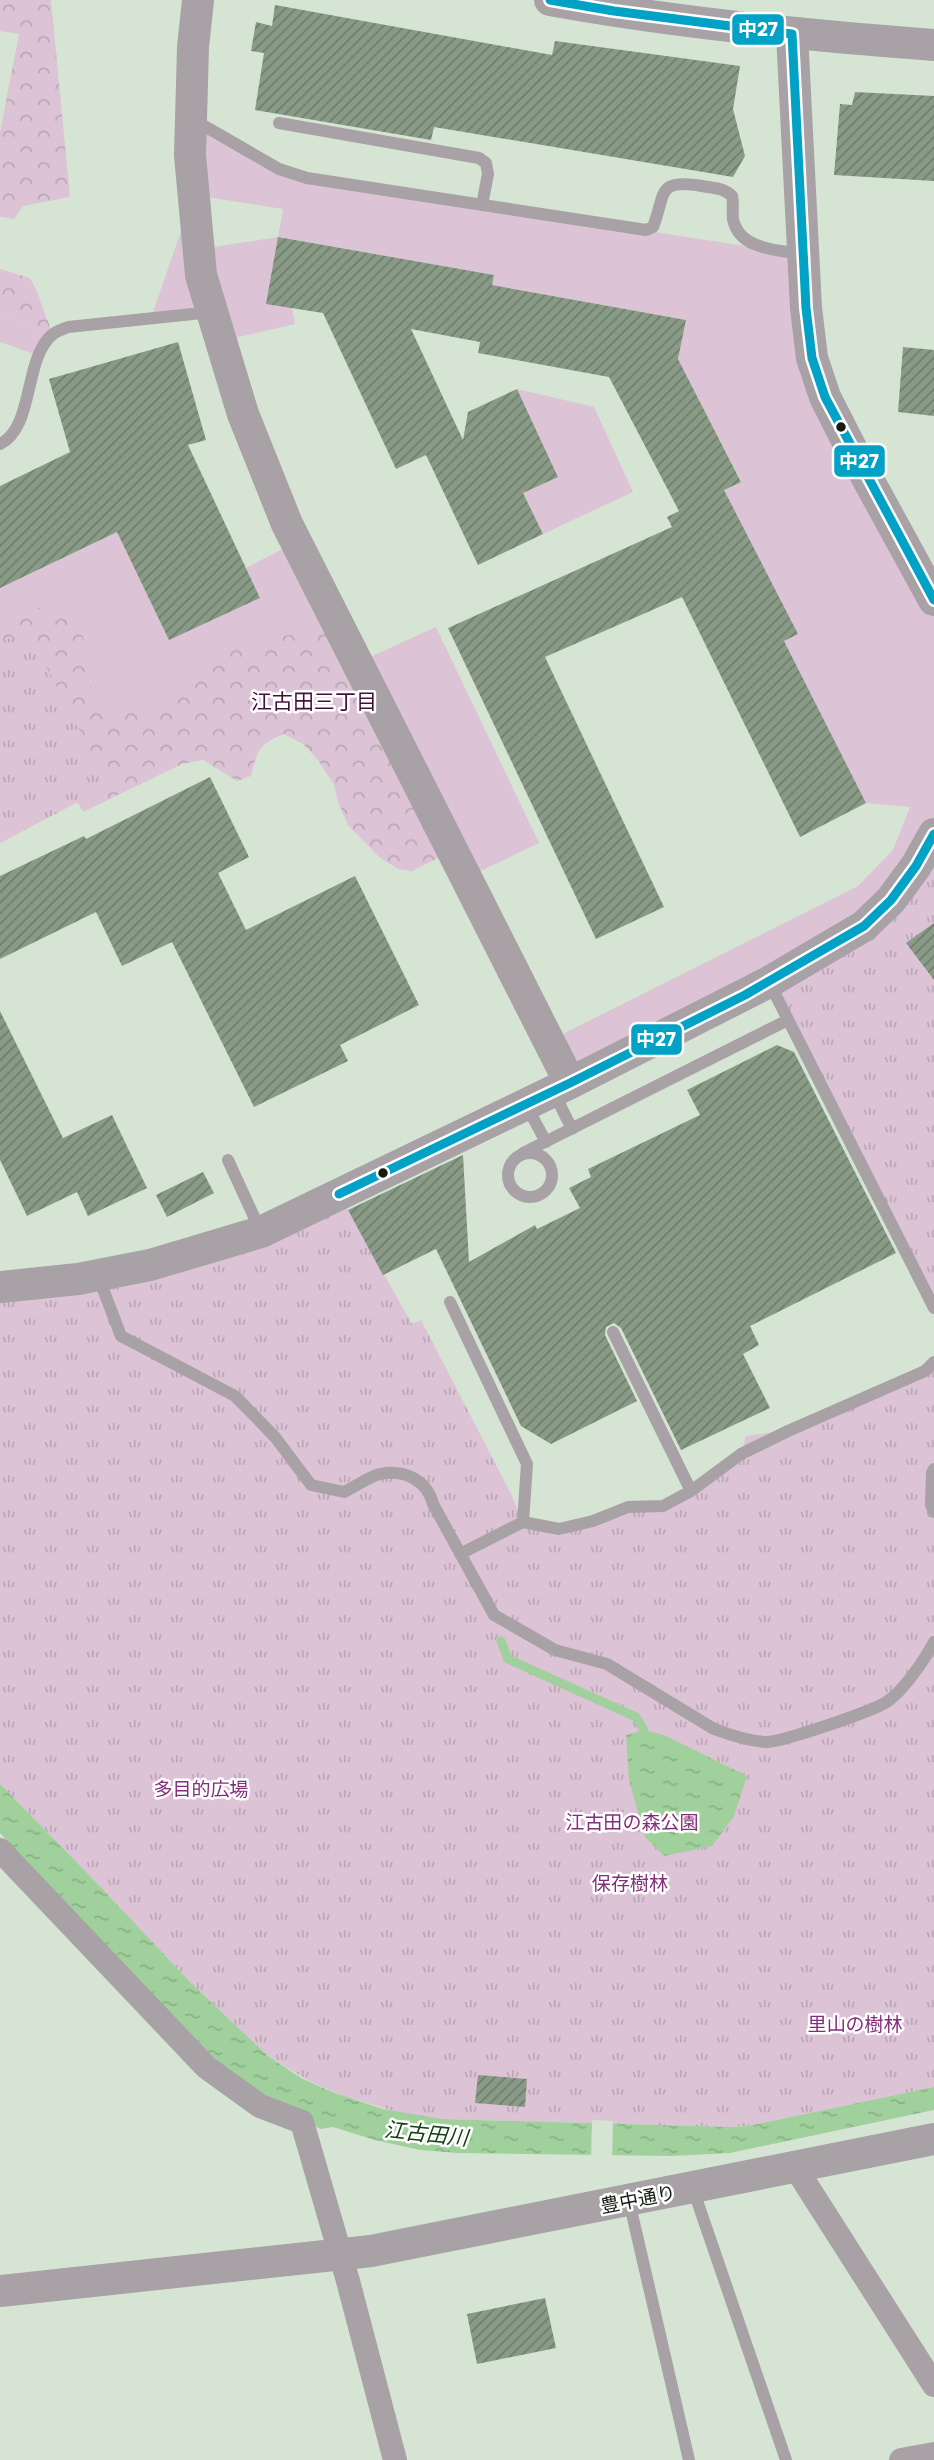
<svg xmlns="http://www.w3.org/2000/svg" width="934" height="2460" viewBox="0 0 934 2460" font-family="Poppins,'Noto Sans JP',sans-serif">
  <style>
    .green { fill: #dcc3d6; fill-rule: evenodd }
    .forest { fill: url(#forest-crowns) }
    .park { fill: url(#park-tufts) }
    .water { fill: url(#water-ripples) }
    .pier { fill: #d6e4d4 }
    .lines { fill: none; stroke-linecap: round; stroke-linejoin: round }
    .stream { stroke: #a0d09b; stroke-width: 9 }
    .building { fill: url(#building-hatch) }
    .service { stroke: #a8a1a6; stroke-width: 12 }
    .minor { stroke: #a8a1a6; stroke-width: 24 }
    .tertiary { stroke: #a8a1a6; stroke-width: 32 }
    .bus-1-casing { stroke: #fff; stroke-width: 14 }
    .bus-1 { stroke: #01a2c5; stroke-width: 9 }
    .bus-dot { fill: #121c11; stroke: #fff; stroke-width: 2.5 }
    .labels { text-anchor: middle; stroke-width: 5; stroke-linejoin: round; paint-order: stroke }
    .park-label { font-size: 19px; fill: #822f7a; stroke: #fff }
    .street-label { font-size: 19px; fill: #121c11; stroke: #fff }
    .neighbourhood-label { font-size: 21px; fill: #43103e; stroke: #fff }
    .water-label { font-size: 21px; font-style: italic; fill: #154012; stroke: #fff }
    .line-badge { stroke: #fff; stroke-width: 2.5 }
    .badge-label { font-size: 19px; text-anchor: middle; font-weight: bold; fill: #fff }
  </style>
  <defs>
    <pattern id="forest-crowns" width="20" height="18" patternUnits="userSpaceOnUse" patternTransform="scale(1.75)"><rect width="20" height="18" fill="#dcc3d6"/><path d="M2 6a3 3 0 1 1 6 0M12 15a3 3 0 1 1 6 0" fill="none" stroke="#bca7b7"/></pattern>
    <pattern id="park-tufts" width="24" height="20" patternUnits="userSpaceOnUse" patternTransform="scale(1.75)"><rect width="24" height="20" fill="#dcc3d6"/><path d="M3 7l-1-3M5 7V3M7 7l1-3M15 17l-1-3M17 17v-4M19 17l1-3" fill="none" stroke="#bca7b7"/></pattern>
    <pattern id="water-ripples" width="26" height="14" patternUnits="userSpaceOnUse" patternTransform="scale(1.75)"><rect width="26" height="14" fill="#a0d09b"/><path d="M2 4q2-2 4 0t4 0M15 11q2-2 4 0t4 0" fill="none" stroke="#89b284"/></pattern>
    <pattern id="building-hatch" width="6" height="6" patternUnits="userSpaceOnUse" patternTransform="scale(1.75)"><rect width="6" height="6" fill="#899b87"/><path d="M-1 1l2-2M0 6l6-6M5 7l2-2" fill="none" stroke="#6f7e6d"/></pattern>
  </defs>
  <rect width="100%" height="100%" fill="#d6e4d4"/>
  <path class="green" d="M191 119 307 178 803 255 812 358 934 600V923L896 926 570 1083 549 1041 858 886 893 850 910 807 866 803 784 641 797 633 724 490 741 481 678 359 686 320 492 285 494 275 279 237 295 324 221 341 212 312 151 318 194 194ZM194 195 283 209 278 237 200 249Z
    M0 314 53 335 40 356 0 342Z
    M517 389 594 407 633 492 543 534 523 493 558 476Z
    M117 532 260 598 246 568 296 542 357 663 436 627 539 843 466 878 357 663 108 786 0 643V588Z"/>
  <path class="forest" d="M0 0H51L70 197 23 206 14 219 0 217V132L19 34 0 31Z
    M0 269 30 278 36 289 53 335 0 314Z
    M21 607 47 608 68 620 83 637 88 656V682L98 699 121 711 159 706 198 681 216 654 241 644 338 626 452 851 412 871 398 869 379 857 348 825 338 802 334 785 318 760 303 744 284 734C259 744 257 751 251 776L237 781 203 760 182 764 83 812 77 802 0 843V617Z"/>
  <path class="park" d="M27 629 108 786 0 843V643Z
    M934 834V1308L769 982 865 926Z
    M339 1194 412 1324 421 1320 511 1494 523 1522 559 1529 628 1507 663 1506 741 1454 746 1436 788 1430 934 1362V2087L748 2126 730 2127 442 2119 401 2113 341 2095 309 2081 268 2056 191 1983 95 1881 0 1784V1287L150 1265Z"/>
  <path class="water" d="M644 1730 664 1735 747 1776 734 1816 712 1846 664 1856 645 1837 629 1780 626 1735Z
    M0 1784 95 1881 191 1983 268 2056 301 2078 332 2092 383 2109 442 2119 730 2127 748 2126 934 2087V2110L730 2153 672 2156 458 2153 420 2150 375 2140 333 2127 321 2129 286 2112 201 2049 0 1833Z"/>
  <path class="pier" d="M592 2120 613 2121 612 2160H591Z"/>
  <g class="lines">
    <path class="stream" d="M501 1641 508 1659 636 1717 644 1730"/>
  </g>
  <path class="building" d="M275 5 552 55 555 41 740 66 733 109 745 156 733 177 434 127 431 140 255 110 264 53 251 51 256 22 272 26Z
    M855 92 934 96V181L834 175 840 104 852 105Z
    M278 237 494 275 492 285 686 320 678 359 741 482 724 490 798 634 784 641 866 803 800 837 682 597 545 657 664 907 596 939 448 628 672 527 667 517 679 511 609 377 478 353 480 342 411 329 463 440 468 412 517 389 558 477 523 493 543 534 478 565 426 455 396 469 323 313 266 304Z
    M178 342 206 440 188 445 260 598 169 640 117 532 0 588V486L70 452 49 379Z
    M903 347 934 350V416L898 412Z
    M210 777 249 857 218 873 246 930 355 876 419 1005 340 1045 348 1061 254 1107 172 942 122 966 96 912 0 959V876L84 836 86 839Z
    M934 923V980L906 943Z
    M0 1011 63 1138 112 1115 147 1188 88 1216 77 1192 27 1216 0 1160Z
    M777 1045 794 1052 896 1253 750 1326 759 1345 743 1354 770 1408 681 1450 621 1328 614 1323 606 1327 605 1335 637 1401 551 1444 521 1426 436 1249 383 1275 348 1210 463 1155 469 1262 535 1225 537 1229 580 1208 569 1188 591 1177 588 1169 700 1115 687 1090Z
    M203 1172 214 1193 167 1217 156 1195Z
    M478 2075 527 2079 525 2107 475 2103Z
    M545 2298 556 2348 477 2364 467 2314Z"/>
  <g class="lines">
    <path class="service" d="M194 120 279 169 307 178 646 230 653 227C666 194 656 178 702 186 713 188 724 188 732 196 734 204 732 211 733 219 739 250 778 250 803 254
      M279 123 479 158 486 163 488 174 482 205
      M0 444C35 427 23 358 53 334 57 331 63 329 68 327L212 312
      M769 982 934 1308
      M553 1091 572 1129
      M526 1105 546 1142
      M508 1175a22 22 0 1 1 44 0a22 22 0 1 1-44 0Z
      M523 1153 788 1020
      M228 1160 261 1232
      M98 1276 121 1336 235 1396 275 1437 311 1485 344 1492C355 1487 368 1477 380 1474 404 1469 427 1480 433 1504L494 1615 555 1650 607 1664 714 1729C730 1735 748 1741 766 1742 782 1742 874 1711 888 1701 904 1690 925 1659 934 1642
      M450 1302 527 1464 523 1522
      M613 1332 691 1491
      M934 1469 932 1473 931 1505 934 1512
      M460 1554 523 1522 559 1529 593 1521 628 1507 663 1506 691 1491 741 1454 788 1431 925 1371 934 1362
      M693 2189 786 2460
      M629 2201 689 2460"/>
    <path class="minor" d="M0 1850 206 2067 260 2106 302 2122 348 2281 395 2460
      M795 2167 934 2385
      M901 2460 934 2454"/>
    <path class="tertiary" d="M198 0 193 47 190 155 201 275 243 414 287 524 570 1083
      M550 0C677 23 805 35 934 45
      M792 34 806 308 812 358 825 397 853 452 934 600
      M0 1287 78 1279 150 1265 261 1232 570 1083 769 982 864 926 891 900 916 866 934 834
      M0 2291 371 2251 934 2139"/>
    <g class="bus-1-casing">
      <path id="bus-1" d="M550 0 614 11 792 34 806 308 812 358 825 397 934 600
        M339 1194 570 1083 745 995 864 926 891 900 916 866 934 834"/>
    </g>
    <use href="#bus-1" class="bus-1"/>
  </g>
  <g class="bus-dot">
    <circle cx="841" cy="427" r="6"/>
    <circle cx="383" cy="1173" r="6"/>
  </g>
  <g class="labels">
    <g class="park-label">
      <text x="201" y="1796">多目的広場</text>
      <text x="632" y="1829">江古田の森公園</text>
      <text x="630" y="1890">保存樹林</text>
      <text x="855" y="2031">里山の樹林</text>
    </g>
    <g class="street-label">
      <text transform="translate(638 2199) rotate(-11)" y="7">豊中通り</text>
    </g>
    <g class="neighbourhood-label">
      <text x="314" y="709">江古田三丁目</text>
    </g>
    <g class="water-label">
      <text transform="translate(426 2134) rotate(6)" y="7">江古田川</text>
    </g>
  </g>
  <g class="line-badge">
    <rect x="731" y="13" width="54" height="33" rx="7" fill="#01a2c5"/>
    <rect x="833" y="444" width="53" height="34" rx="7" fill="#01a2c5"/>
    <rect x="630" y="1023" width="53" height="33" rx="7" fill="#01a2c5"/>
  </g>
  <g class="badge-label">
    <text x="758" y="36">中27</text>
    <text x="859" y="468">中27</text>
    <text x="656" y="1046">中27</text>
  </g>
</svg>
